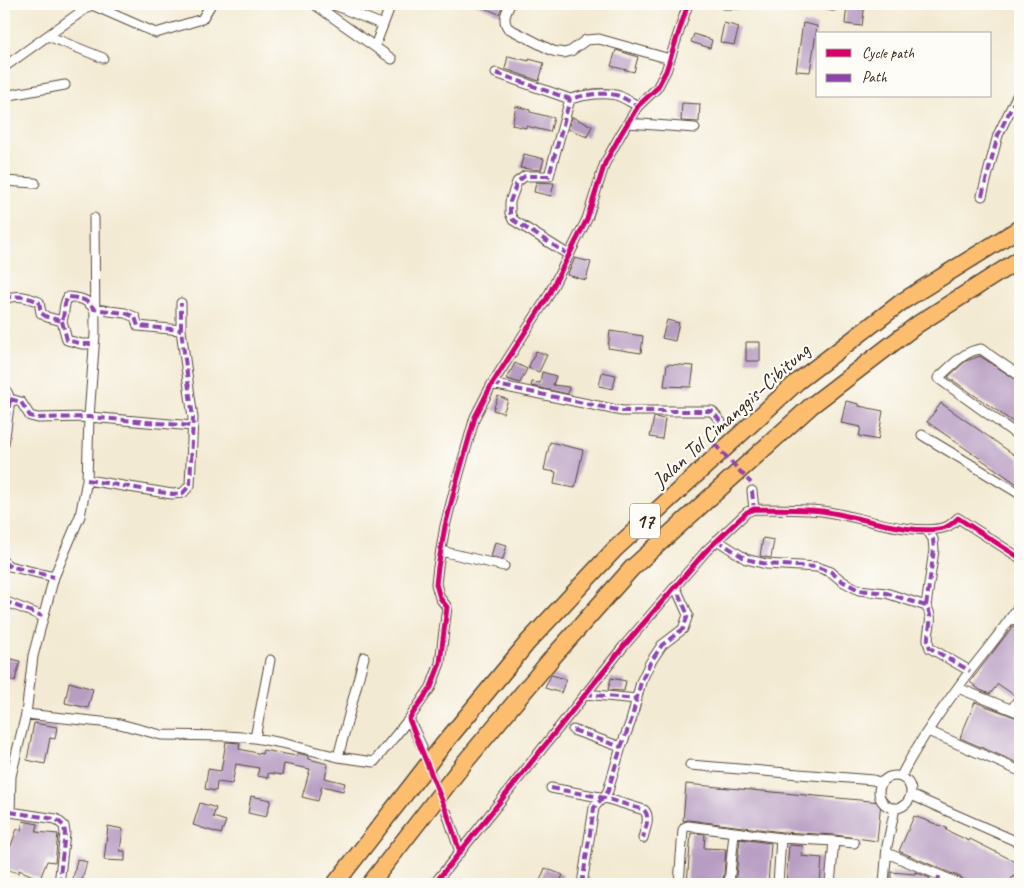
<svg xmlns="http://www.w3.org/2000/svg" width="1024" height="888" viewBox="0 0 1024 888" font-family="Caveat,sans-serif">
  <style>
    .building { fill: #b89dc3 }
    .lines { fill: none; stroke-linecap: round; stroke-linejoin: round }
    .street-tunnel { stroke: #cec4af; stroke-width: 9; stroke-dasharray: 9 4.5; stroke-linecap: butt }
    .street-casing { stroke: #574739; stroke-width: 11 }
    .highway-casing { stroke: #574739; stroke-width: 19 }
    .street { stroke: #fff; stroke-width: 9 }
    .highway { stroke: #fcbd6e; stroke-width: 16 }
    .quiet { stroke: #8e44ad; stroke-width: 4; stroke-dasharray: 8 4; stroke-linecap: butt }
    .cycleway-casing { stroke: #fdfcf7; stroke-width: 8 }
    .cycleway { stroke: #d6006c; stroke-width: 5 }
    .labels { text-anchor: middle; stroke-width: 4.5; stroke-linejoin: round; paint-order: stroke }
    .shield { fill: #fdfcf7; stroke: #75695f; stroke-width: 1 }
    .shield-label { font-size: 20px; font-weight: bold; fill: #3b2a1e }
    .street-label { font-size: 21px; fill: #3b2a1e; stroke: #fdfcf7 }
  </style>
  <rect width="100%" height="100%" fill="#fdfcf7"/>
  <filter id="ink" filterUnits="userSpaceOnUse"><feTurbulence type="fractalNoise" baseFrequency=".02" numOctaves="2"/><feDisplacementMap in="SourceGraphic" scale="10" xChannelSelector="R" yChannelSelector="G"/><feConvolveMatrix kernelMatrix="1 2 1 2 8 2 1 2 1" color-interpolation-filters="sRGB"/></filter>
  <filter id="wash" filterUnits="userSpaceOnUse"><feTurbulence type="fractalNoise" baseFrequency=".0096" numOctaves="4" result="noise"/><feDisplacementMap in="SourceGraphic" scale="20" xChannelSelector="R" yChannelSelector="G"/><feGaussianBlur stdDeviation="1.12" result="paint"/><feColorMatrix in="noise" values="0 0 0 0 0 0 0 0 0 0 0 0 0 0 0 0 0 1.4 0 .05"/><feComposite in="paint" operator="in"/></filter>
  <g filter="url(#wash)">
    <rect width="100%" height="100%" fill="#f3ead3"/>
    <g id="blocks">
      <path class="building" d="M475 4H503L499 14Z
        M847 4H865L862 26 845 24Z
        M724 23 739 27 734 45 720 42Z
        M803 23 817 26 810 72 796 71Z
        M694 34 712 40 710 48 691 42Z
        M616 50 638 57 634 72 611 66Z
        M508 56 529 61V59L544 63 539 81 505 69Z
        M682 103 700 104 699 122 681 121Z
        M516 106 530 110V112L554 118 550 132 526 126V128L512 125Z
        M572 117 592 126 587 137 568 129Z
        M524 154 544 159 541 170 520 168Z
        M536 182 554 183 551 196 534 192Z
        M575 258 591 262 586 280 567 275Z
        M667 320 679 323 675 341 662 338Z
        M610 331 643 336 641 353 608 348Z
        M746 342H760V361H746Z
        M536 351 547 355 539 372 528 368Z
        M980 356 1020 382V418L1016 424 948 377 966 361Z
        M515 363 527 369 520 383 507 379Z
        M667 364 694 366 691 387 664 386Z
        M542 372 556 376 553 385 569 387 568 394 531 386 532 382 540 383Z
        M602 372 616 375 613 389 599 386Z
        M498 396 508 400 503 413 493 410Z
        M846 401 859 404V406L883 411 878 440 859 436 861 427 841 423Z
        M941 403 1020 459V486L927 422Z
        M654 417 665 419 662 439 650 437Z
        M550 442 583 450 575 488 554 484 556 472 544 470Z
        M763 538 774 540 771 558 760 556Z
        M495 542 507 545 503 559 491 557Z
        M1013 626 1020 631V691L1014 695 998 684 990 694 980 690 970 682Z
        M4 657 20 661 15 681 4 678Z
        M551 675 566 679 561 693 545 688Z
        M611 678 626 681 624 691 608 690Z
        M69 682 93 689 88 708 65 703Z
        M975 702 1020 719V764L960 738Z
        M34 723 57 727 55 739 50 738 45 764 27 760Z
        M226 742 240 743 239 749 262 754 263 750 296 756 297 753 309 756V759L328 764 325 778 345 783 343 791 322 786 318 801 302 797 310 769 284 764 282 775 268 773V778L257 776 259 768 236 764 232 784 217 782 216 791 205 789 208 769 221 771Z
        M686 784 881 802 877 841 835 835 782 832 689 820 683 821Z
        M251 796 271 800 266 817 248 813Z
        M200 803 216 808 213 817 226 821 221 834 193 825Z
        M914 816 947 828 946 830 969 841 970 839 1020 864V879L1013 876 1009 884H969L962 878 899 851Z
        M23 821 38 824 36 832 58 834 55 862 47 861 40 879 19 870V873L4 869 7 851H9L17 829 21 830Z
        M108 826 123 829 120 851H125V861L104 860Z
        M691 833 705 834 704 848 726 849 723 884H687Z
        M740 839 771 843 768 884H735Z
        M789 845 803 846 802 856 822 858 820 884H786Z
        M77 859 87 862 81 884H72Z
        M545 868 563 875 559 884H549L540 881Z
        M891 872 915 874V872L930 878 929 884H915V883L891 881Z"/>
    </g>
  </g>
  <g filter="url(#ink)">
    <use href="#blocks" fill-opacity="0" stroke="#574739" stroke-width="1"/>
    <g class="lines">
      <path class="street-tunnel" d="M422 747 447 813"/>
      <g class="street-casing">
        <path id="street" d="M314 4 392 59
          M332 4 383 25
          M510 4C506 13 502 20 508 28L553 51 564 53 571 51 586 40 599 39 670 59
          M724 4H739
          M823 4 833 6
          M92 5 156 33 202 19 210 6 204 4
          M48 36 103 58
          M375 46 391 4
          M4 67 92 4
          M496 73 570 99C584 95 606 91 619 96 626 99 632 103 638 106
          M4 96 65 85
          M628 123 695 128
          M4 181 35 183
          M982 196 998 135 1020 90
          M569 255 513 220 510 213V202L517 182 525 176H549L570 99
          M4 299C17 294 27 297 39 302L41 313 47 317 62 321C65 313 63 304 68 297 80 298 87 299 94 309L125 313 135 317 138 326 181 330
          M62 321 67 340 82 344H94
          M1020 376 981 349C963 351 951 367 938 378L1020 437
          M492 384 622 411H712L721 422
          M4 390 7 392 10 399 4 444
          M10 399 21 402 30 416 38 418 89 417 193 426
          M922 435 1020 494
          M87 480 172 494 183 493 190 485 193 418 181 330V303
          M752 491 754 509
          M717 540 746 559 766 564 817 567 831 572 842 581 859 590 886 593 926 606C937 622 923 633 930 648L970 671
          M441 551 504 566
          M4 562 9 566 54 577
          M4 601 42 616
          M926 606 934 550 933 539 927 530
          M1012 617 1020 623
          M958 688 1020 713
          M585 694 637 699
          M1012 709 1020 697
          M26 714 120 724 161 735 227 736 255 738 282 743 338 757 374 762 409 719
          M573 730 621 747
          M928 731 1020 771
          M255 738 270 660
          M422 747 409 719 431 687 440 663 447 607 440 598 436 584 438 567 445 526 456 484 475 417 492 384 547 298 569 255 587 219 605 163 621 134 638 106 657 88 666 71 688 4
          M338 757 364 657
          M690 765 873 780 881 783
          M901 776C920 739 945 705 970 671 987 649 1005 628 1020 604
          M879 792a16 16 0 1 1 32 0a16 16 0 1 1-32 0Z
          M551 788 605 798 644 810C651 817 645 829 643 838
          M911 795 1020 843
          M4 811 10 812 11 776 26 714 33 656 54 577 80 516 87 480 89 417 95 334 94 218
          M10 812 56 819 64 826 65 833 59 884
          M834 841 854 843
          M460 852 623 647 706 551 747 512 754 509C778 510 804 508 828 512 859 517 917 537 946 527 951 525 954 522 958 518L1020 558
          M887 853 960 884
          M434 884 460 852 447 813
          M582 884 594 808C598 801 604 799 608 791L621 747 631 721 641 682 650 663 662 645 683 629 688 615 675 586
          M679 884 683 830 685 827 688 826 781 838 834 841 830 884
          M729 884 734 833
          M778 884 781 838
          M884 884 887 846 895 808"/>
      </g>
      <g class="highway-casing">
        <path id="highway" d="M335 884 443 745 528 642 615 549 797 382 903 301 1020 228
          M370 884 465 762 552 658 632 568 811 406 918 324 1020 259"/>
      </g>
      <use href="#street" class="street"/>
      <use href="#highway" class="highway"/>
      <path class="quiet" d="M496 73 570 99C584 95 606 91 619 96 626 99 632 103 638 106
        M982 196 998 135 1020 90
        M569 255 513 220 510 213V202L517 182 525 176H549L570 99
        M4 299C17 294 27 297 39 302L41 313 47 317 62 321C65 313 63 304 68 297 80 298 87 299 94 309L125 313 135 317 138 326 181 330
        M62 321 67 340 82 344H94
        M492 384 622 411H712L721 422
        M4 390 7 392 10 399 4 444
        M10 399 21 402 30 416 38 418 89 417 193 426
        M706 435 751 483
        M87 480 172 494 183 493 190 485 193 418 181 330V303
        M752 491 754 509
        M717 540 746 559 766 564 817 567 831 572 842 581 859 590 886 593 926 606C937 622 923 633 930 648L970 671
        M4 562 9 566 54 577
        M4 601 42 616
        M926 606 934 550 933 539 927 530
        M585 694 637 699
        M573 730 621 747
        M551 788 605 798 644 810C651 817 645 829 643 838
        M10 812 56 819 64 826 65 833 59 884
        M582 884 594 808C598 801 604 799 608 791L621 747 631 721 641 682 650 663 662 645 683 629 688 615 675 586
        M938 884 939 875"/>
      <g class="cycleway-casing">
        <path id="cycleway" d="M460 852 623 647 706 551 747 512 754 509C778 510 804 508 828 512 859 517 917 537 946 527 951 525 954 522 958 518L1020 558
          M434 884 460 852 447 813 409 719 431 687 440 663 447 607 440 598 436 584 438 567 445 526 456 484 475 417 492 384 547 298 569 255 587 219 605 163 621 134 638 106 657 88 666 71 688 4"/>
      </g>
      <use href="#cycleway" class="cycleway"/>
    </g>
  </g>
  <g class="labels">
    <rect class="shield" x="630" y="503.5" width="30" height="35" rx="4"/>
    <g class="shield-label">
      <text x="645" y="528">17</text>
    </g>
    <g class="street-label">
      <text transform="translate(731 415) rotate(-42)" y="7">Jalan Tol Cimanggis–Cibitung</text>
    </g>
  </g>
  <rect width="1024" height="888" fill="none" stroke="#fdfcf7" stroke-width="20"/>
  <rect x="816" y="32" width="175" height="65" fill="#fdfcf7" stroke="#afa8a0"/>
  <rect x="826" y="49" width="25" height="8" fill="#d6006c" stroke="#afa8a0"/>
  <text x="862" y="58" font-size="15" fill="#3b2a1e">Cycle path</text>
  <rect x="826" y="74" width="25" height="8" fill="#8e44ad" stroke="#afa8a0"/>
  <text x="862" y="82" font-size="15" fill="#3b2a1e">Path</text>
</svg>
